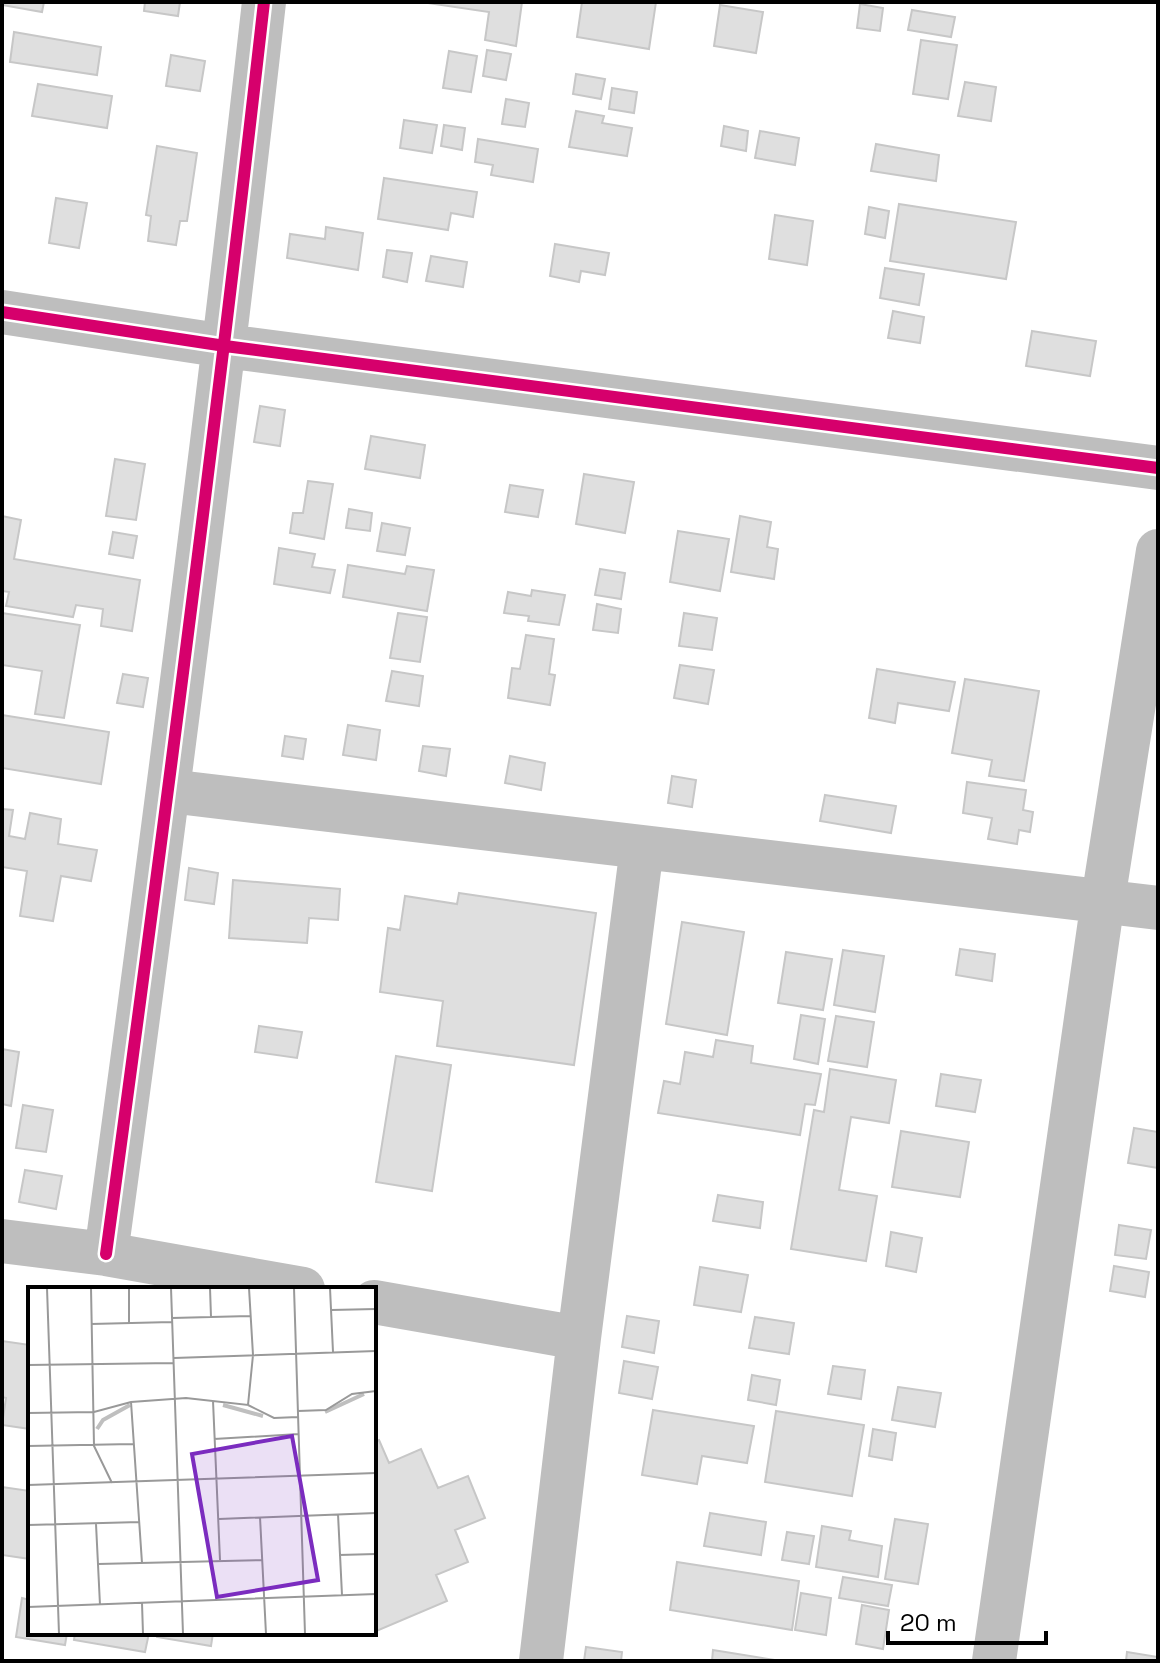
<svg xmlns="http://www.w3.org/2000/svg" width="1160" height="1663" viewBox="0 0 1160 1663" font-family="'Space Grotesk',sans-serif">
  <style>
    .building { fill: #dfdfdf; stroke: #c7c7c7; stroke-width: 2 }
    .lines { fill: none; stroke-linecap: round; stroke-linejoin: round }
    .minor { stroke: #bebebe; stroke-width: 44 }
    .cycleway-casing { stroke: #fff; stroke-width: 17 }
    .cycleway { stroke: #d6006c; stroke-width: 12 }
    .inset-river { fill: none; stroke: #bfbfbf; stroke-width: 4 }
    .inset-road { fill: none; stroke: #999; stroke-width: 2 }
    .view { fill: #7b2cbf; fill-opacity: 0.15; stroke: #7b2cbf; stroke-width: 4 }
    .inset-edge { fill: none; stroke: #000; stroke-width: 4 }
  </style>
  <rect width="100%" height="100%" fill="#fff"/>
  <path class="building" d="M2 2H44L42 12 2 5Z
    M145 2H180L178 16 144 11Z
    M522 2 516 46 485 40 489 12 428 3Z
    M582 2H656L649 49 577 37Z
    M860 4 883 8 880 31 857 28Z
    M720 5 763 12 756 53 714 46Z
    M912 10 955 17 951 37 908 30Z
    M14 32 101 47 97 75 10 62Z
    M921 40 957 45 948 99 913 94Z
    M487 50 511 54 506 80 483 76Z
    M449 51 477 56 471 92 443 88Z
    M171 55 205 61 200 91 166 86Z
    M576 74 605 79 601 99 573 94Z
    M965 82 996 87 991 121 958 116Z
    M38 84 112 96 107 128 32 116Z
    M612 88 637 92 634 113 609 109Z
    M506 99 529 103 525 127 502 124Z
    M576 111 604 116 602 123 632 128 627 156 569 147Z
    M404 120 437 125 432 153 400 148Z
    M444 125 465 128 462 150 441 146Z
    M724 126 748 131 746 151 721 146Z
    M760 131 799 138 795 165 755 158Z
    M478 139 538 149 533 182 491 175 493 165 475 162Z
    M876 144 939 155 936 181 871 171Z
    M157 146 197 153 187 221H180L176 245 148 241 151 216 146 215Z
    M384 178 477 192 473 217 451 213 448 230 378 219Z
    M56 198 87 203 79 248 49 243Z
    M899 204 1016 222 1006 279 890 261Z
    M869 207 889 211 885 238 865 234Z
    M775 215 813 221 807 265 769 259Z
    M326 227 363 233 358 270 287 258 290 234 325 239Z
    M555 244 609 253 605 275 581 271 579 282 550 276Z
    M387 250 412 253 407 282 383 277Z
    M431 256 467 262 463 287 426 281Z
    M885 268 924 274 919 305 880 298Z
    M893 311 924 317 920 343 888 338Z
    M1032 331 1096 341 1090 376 1026 366Z
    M260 406 285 410 280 446 254 442Z
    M371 436 425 445 420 478 365 469Z
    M115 459 145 464 136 520 106 516Z
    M584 474 634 482 625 533 576 524Z
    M308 481 333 484 324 539 290 533 293 513H303Z
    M510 485 543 490 538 517 505 512Z
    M349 509 372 513 370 531 346 528Z
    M2 516 21 520 14 559 140 580 132 631 101 626 103 609 76 605 73 617 6 606 9 592 2 591Z
    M740 516 771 522 767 547 778 549 774 579 731 572Z
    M382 523 410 528 405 555 377 551Z
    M678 531 729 539 720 591 670 582Z
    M113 532 137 536 133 558 109 554Z
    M279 548 315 554 312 567 335 570 330 593 274 584Z
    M348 565 405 574 407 566 434 570 427 611 343 597Z
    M600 569 625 573 621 599 595 595Z
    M532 590 565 595 559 625 528 621 529 616 504 613 508 592 531 596Z
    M597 604 621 609 618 633 593 630Z
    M2 613 80 625 64 718 35 714 42 671 2 665Z
    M398 613 427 617 420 662 390 658Z
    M684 613 717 618 712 650 679 646Z
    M526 635 554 639 549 674 555 675 550 705 508 698 512 668 520 669Z
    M680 665 714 670 708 704 674 698Z
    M877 669 955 682 949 711 898 703 895 723 869 718Z
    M392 671 423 676 419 706 386 701Z
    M123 674 148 678 143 707 117 703Z
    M965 679 1039 691 1024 781 989 776 992 760 952 753Z
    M2 715 109 732 101 784 2 768Z
    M348 725 380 730 376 760 343 755Z
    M285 736 306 739 303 759 282 756Z
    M423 746 450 749 446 776 419 771Z
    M510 756 545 763 541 790 505 783Z
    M672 776 696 780 692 807 668 803Z
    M967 782 1026 790 1023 810 1033 812 1030 832 1019 830 1017 844 988 839 992 818 963 813Z
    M825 795 896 806 891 833 820 821Z
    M2 809 13 810 9 836 25 839 30 813 61 819 58 844 97 850 91 881 61 876 53 921 20 916 27 871 2 867Z
    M189 868 218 873 214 904 185 900Z
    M233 880 340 889 338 920 309 918 307 943 229 938Z
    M459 893 596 913 574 1065 437 1046 443 1001 380 992 388 928 400 930 405 896 457 904Z
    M682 922 744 932 727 1035 666 1024Z
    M960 949 995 954 992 981 956 975Z
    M843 950 884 956 875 1012 834 1005Z
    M786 952 832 959 823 1010 778 1003Z
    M801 1015 825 1019 818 1064 794 1059Z
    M836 1016 874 1022 867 1067 828 1061Z
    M259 1026 302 1032 297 1058 255 1052Z
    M716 1040 753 1046 751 1063 821 1074 815 1105 805 1104 800 1135 658 1113 664 1081 680 1084 685 1052 713 1057Z
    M2 1049 19 1052 11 1106 2 1104Z
    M396 1056 451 1065 432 1191 376 1182Z
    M830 1069 896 1080 889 1123 851 1117 839 1190 877 1196 866 1261 791 1249 814 1110 824 1112Z
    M941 1074 981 1080 975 1112 936 1106Z
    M23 1105 53 1110 46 1152 16 1148Z
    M1134 1128 1158 1132V1168L1128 1163Z
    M901 1131 969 1142 960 1197 892 1187Z
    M25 1170 62 1176 56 1209 19 1202Z
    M718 1195 763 1202 760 1228 713 1221Z
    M1119 1225 1151 1230 1146 1259 1115 1255Z
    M891 1232 922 1238 916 1272 886 1266Z
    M1114 1266 1149 1272 1145 1297 1110 1291Z
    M700 1267 748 1275 741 1312 694 1305Z
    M627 1316 659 1321 654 1353 622 1347Z
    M755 1317 794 1323 789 1354 749 1348Z
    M2 1341 30 1345V1429L2 1425 6 1398 2 1397Z
    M624 1361 658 1367 652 1399 619 1393Z
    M833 1366 865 1370 861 1399 828 1394Z
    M752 1375 780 1380 776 1405 748 1400Z
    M898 1387 941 1393 935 1427 892 1420Z
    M653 1410 754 1426 747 1463 702 1456 697 1484 642 1475Z
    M776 1411 864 1425 852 1496 765 1482Z
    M873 1429 896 1433 892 1460 869 1456Z
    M379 1440 389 1463 421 1449 438 1488 468 1476 485 1518 455 1530 468 1562 436 1575 447 1601 374 1632V1442Z
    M2 1487 30 1491V1559L2 1555Z
    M710 1513 766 1522 761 1555 704 1546Z
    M895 1519 928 1524 918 1584 885 1579Z
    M822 1526 851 1531 849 1540 882 1546 878 1577 816 1567Z
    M787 1532 814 1536 809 1564 782 1560Z
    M677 1562 799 1581 792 1630 670 1610Z
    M843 1577 892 1585 888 1606 839 1598Z
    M801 1593 831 1598 826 1635 795 1630Z
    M22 1598 30 1600V1633H67L65 1645 16 1637Z
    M862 1605 889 1610 883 1649 856 1644Z
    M75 1633H149L145 1652 74 1640Z
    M157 1633H213L211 1646 157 1637Z
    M586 1647 622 1652 621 1661H584Z
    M713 1650 781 1661H712Z
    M1127 1652 1158 1657V1661H1126Z"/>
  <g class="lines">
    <path class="minor" d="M2 312 225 346 1158 468
      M169 791 1158 908
      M2 1241 106 1254 303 1289
      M106 1254C163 837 217 420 264 2
      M374 1302 579 1338
      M541 1661 579 1338 642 847
      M994 1661 1103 900 1158 551"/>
    <g class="cycleway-casing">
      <path id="cycleway" d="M2 312 225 346 1158 468
        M106 1254C163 837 217 420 264 2"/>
    </g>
    <use href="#cycleway" class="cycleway"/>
  </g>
  <g transform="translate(28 1287)">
    <rect width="348" height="348" fill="#fff"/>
    <path class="inset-river" d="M195 118 235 129M297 125 336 107M69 142 75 133 102 118"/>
    <path class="inset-road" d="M19 1 31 347M63 1 66 159 84 196M101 1V36M143 1 155 347M182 1 183 30M266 1 277 347M302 1 305 65M303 23 348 22M144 31 222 29M63 37 144 35M146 71 348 64M0 78 146 76M185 114 192 273M103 115 114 276M220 118 246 131 270 130M270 124 298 123 324 107 348 104M0 126 66 125 103 115 158 111 220 118 225 68 221 1M186 152 271 147M0 159 105 157M0 198 348 186M310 227 314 308M232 230 238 347M191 232 348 226M68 237 72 318M0 238 112 235M311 268 348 267M70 277 234 273M114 316 115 347M0 320 348 307"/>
    <path class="view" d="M264 149 290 293 189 310 164 167Z"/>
    <rect width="348" height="348" class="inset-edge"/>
  </g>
  <rect width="1160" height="1663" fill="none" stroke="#000000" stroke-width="8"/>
  <path d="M888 1631v12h158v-12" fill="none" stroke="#000000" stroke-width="4"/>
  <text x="900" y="1631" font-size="24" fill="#000000" stroke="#ffffff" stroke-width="6" paint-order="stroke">20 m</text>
</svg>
